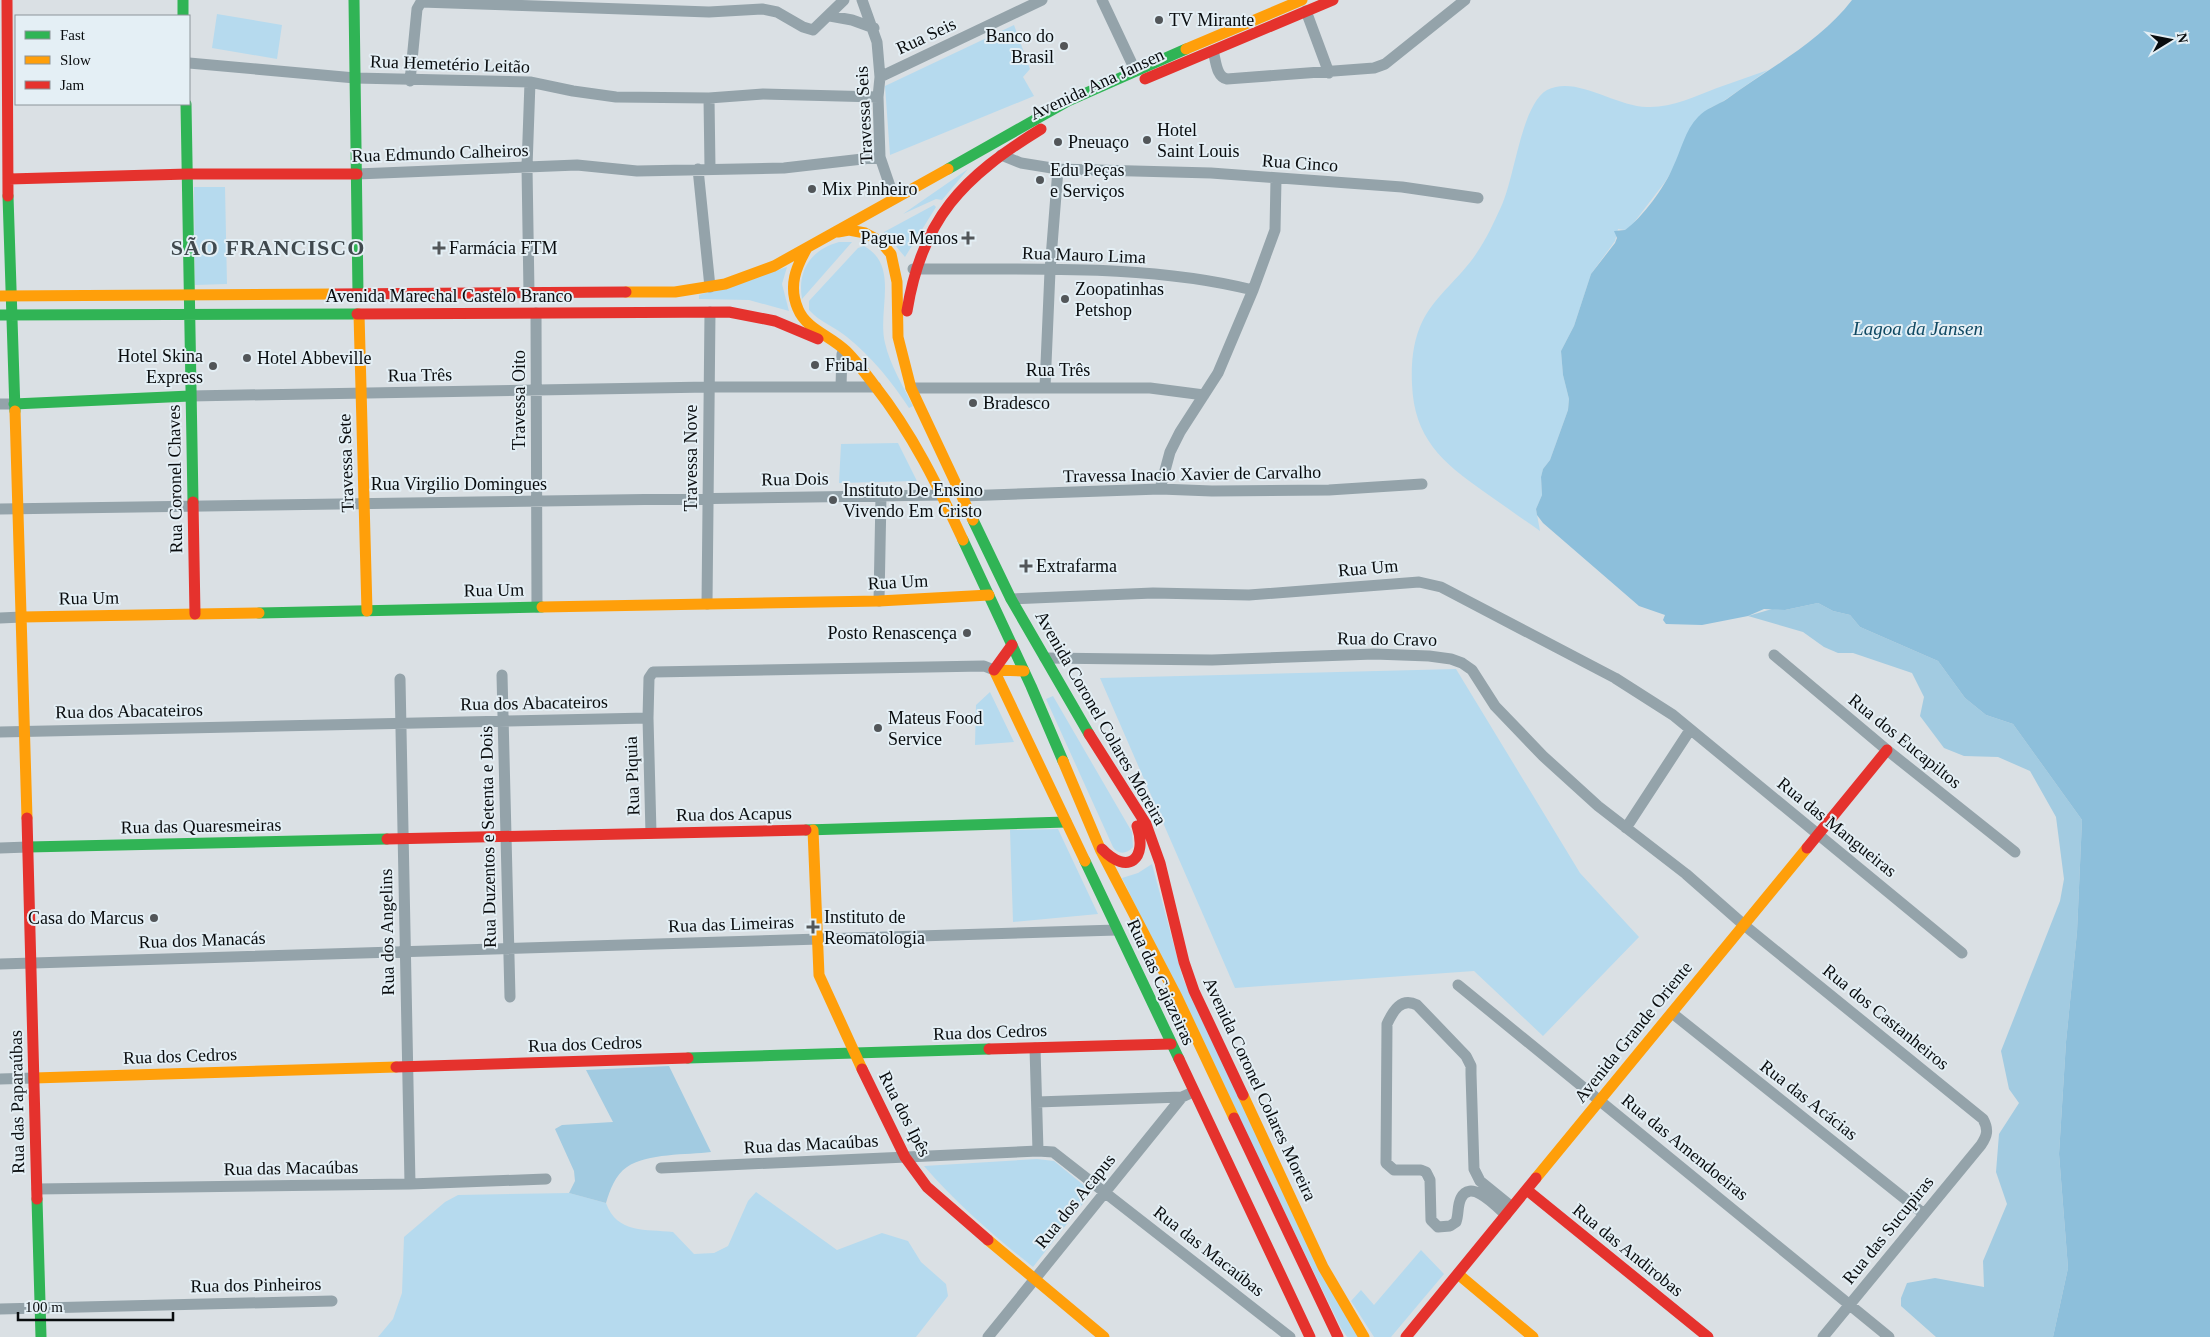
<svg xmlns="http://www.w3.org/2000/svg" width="2210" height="1337" viewBox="0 0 2210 1337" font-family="'Times New Roman',serif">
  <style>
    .green { fill: #b6daee }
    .forest { fill: #a2cbe1 }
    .water { fill: #8dbfdb }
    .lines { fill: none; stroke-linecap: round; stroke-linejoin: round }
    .street { stroke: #94a3aa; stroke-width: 11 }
    .fast { stroke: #30b455; stroke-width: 11 }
    .slow { stroke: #ff9f0a; stroke-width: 11 }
    .jam { stroke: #e5322d; stroke-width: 11 }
    .poi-dot { fill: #525659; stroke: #e4eff5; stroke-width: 2 }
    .labels { text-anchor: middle; stroke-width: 4; stroke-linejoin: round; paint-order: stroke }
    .poi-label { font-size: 18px; fill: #090c0e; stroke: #e4eff5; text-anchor: start }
    .street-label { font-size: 18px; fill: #090c0e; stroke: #e4eff5 }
    .water-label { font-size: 19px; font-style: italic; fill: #0f4862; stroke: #e4eff5 }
    .district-label { font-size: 22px; font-weight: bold; letter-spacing: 1px; fill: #40494e; stroke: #e4eff5 }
  </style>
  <rect width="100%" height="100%" fill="#dae0e4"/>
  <path class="green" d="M217 14 282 25 277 59 212 48Z
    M1014 25 1030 69 1023 77 1034 96 890 155 885 86Z
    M1768 70 1722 102 1710 108 1665 182 1632 225 1625 230 1618 229 1615 241 1591 274 1574 326 1561 351 1563 375 1569 399 1568 410 1550 460 1543 469 1541 477 1542 495 1536 509 1540 531C1521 518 1502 504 1483 491 1442 462 1414 438 1412 384 1411 362 1413 340 1423 320 1436 295 1460 278 1476 254 1486 240 1494 222 1501 207 1515 178 1521 105 1547 90 1576 75 1614 106 1647 107 1671 108 1694 97 1717 88 1734 82 1751 76 1768 70Z
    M968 169 942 200 936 199 903 214Z
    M194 187H225L227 284 195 285Z
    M934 205 936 207 905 257 884 232Z
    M839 242H852L802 299C797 270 811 250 839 242Z
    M864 246C900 266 877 310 885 343 890 365 903 386 913 406L909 408C892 382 872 357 847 337 835 327 820 322 809 310V301L858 248Z
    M787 267 782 284 789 311 749 300 699 299V295Z
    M898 443 917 481 839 483 841 444Z
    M1456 669 1580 873 1639 937 1543 1036 1474 971 1235 988 1100 678Z
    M990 692 1014 742 975 745 976 705Z
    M1053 696 1132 832 1133 847C1127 854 1118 855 1113 847L1046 699Z
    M1058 829 1098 914 1013 922 1010 830Z
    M1152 864 1183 979 1358 1337H1347L1341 1328 1122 878 1138 873Z
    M1037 1159 1054 1161 1092 1192 1033 1267C994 1236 957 1204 924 1166Z
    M756 1192 837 1250 882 1233 908 1241 921 1262 946 1284 948 1296 916 1337H378L393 1319 402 1293 404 1237 445 1202 458 1195 569 1193 606 1203C617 1234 646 1229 673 1232L694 1254 714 1253 728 1246 748 1201Z
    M1421 1250 1444 1274 1391 1337H1374L1351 1301 1361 1290 1374 1305Z"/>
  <path class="forest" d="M1818 603 1833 611 1850 615 1860 627 1938 661 1965 698 1986 715 2013 724 2082 820 2077 932 2066 1042 2059 1154 2068 1268 2053 1337H1936L1901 1306V1298L1907 1283 1935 1278 1984 1287 1983 1261 2007 1204 1996 1172 1999 1134 2019 1103 2009 1089 2001 1051 2060 901 2064 879 2056 817 2030 771 1998 757 1964 756 1944 748 1920 716 1924 697 1912 673 1853 653H1838L1824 647 1803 632 1748 616 1772 609 1785 610Z
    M669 1066 711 1152C687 1155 647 1153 627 1167 615 1175 610 1190 606 1203L569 1193 575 1181 574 1171 555 1129 562 1125 613 1122 586 1070Z"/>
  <path class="water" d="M1852 0H2210V1337H2053L2068 1268 2059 1154 2066 1042 2077 932 2082 820 2013 724 1986 715 1965 698 1938 661 1860 627 1850 615 1833 611 1818 603 1785 610 1764 609 1748 616 1702 625 1666 624 1663 620 1665 615 1639 606 1543 523 1537 515 1536 509 1542 495 1541 477 1543 469 1550 460 1568 410 1569 399 1563 375 1561 351 1574 326 1591 274 1615 243 1617 238 1614 231 1625 230C1642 218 1665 187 1673 167 1681 151 1685 130 1698 117 1706 108 1718 105 1727 99 1769 68 1820 42 1852 0Z"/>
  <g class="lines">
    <path class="street" d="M862 0 877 42 880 77 878 97 880 157 894 198
      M1102 0 1135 70
      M1306 11 1329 73
      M830 16 852 20 874 28
      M1213 51C1216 60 1216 77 1227 79L1374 68 1385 64 1465 0
      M189 63 355 78 530 82 573 91 616 97 709 98 763 94 878 97
      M880 77 1042 0
      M410 81 417 9 421 2 709 12 762 9 777 12 803 27 813 30 844 0
      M709 98 710 168
      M1001 155 1021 163 1058 169 1211 173 1402 187 1478 198
      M698 169 710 287
      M357 174 577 165 637 171 784 168 880 157
      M913 269C1024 270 1146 263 1253 290
      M529 293 527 167 530 82
      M536 313 537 607
      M841 386 842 354
      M1045 387 1050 271 1058 169
      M911 388H1150L1204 395
      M190 396 709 387H876
      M0 404H14
      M1160 489 1170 452 1180 432 1218 373 1253 290 1275 230 1276 179
      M962 496 1160 489 1212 491 1329 490 1422 484
      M0 509 942 495
      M1011 599 1153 593 1249 595 1419 582 1441 587 1615 678 1673 715 1962 953
      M879 601 881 496
      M707 604 710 312
      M0 618 22 617
      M1774 655 1887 750 2015 852
      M1045 658 1212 660 1374 654 1429 656 1451 659 1462 663 1472 670 1495 706 1543 756 1598 806 1686 874 1744 925 1983 1119C1989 1130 1987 1136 1981 1145L1823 1337
      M502 675 510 997
      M400 679 410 1184
      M0 732 648 718
      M1626 828 1690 730
      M651 833 648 718 649 678 653 672 984 666 994 670
      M0 848 28 847
      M0 964 1117 930
      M1458 985 1889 1337
      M1672 1013 1924 1214
      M1035 1048 1038 1151
      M0 1079 34 1078
      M1037 1102 1182 1097
      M661 1168 1038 1151 1053 1152 1290 1337
      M37 1189 410 1184 546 1179
      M1506 1215C1497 1207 1471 1178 1461 1198 1457 1206 1459 1214 1456 1222L1450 1226 1438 1227 1431 1220 1430 1180 1426 1172 1421 1170H1394L1386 1163 1387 1024C1393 1011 1401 997 1417 1005L1466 1056 1471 1066V1074L1474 1169 1480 1181 1512 1207
      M0 1309 332 1301
      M988 1337 1182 1097 1193 1092"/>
    <path class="fast" d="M183 0V16
      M354 0 358 294
      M186 104 193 502
      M948 169 1068 101 1186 49
      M8 196 15 411
      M0 315 357 314
      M14 404 190 396
      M973 520 1011 599 1089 734
      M963 540 1031 686 1063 761
      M259 613 542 607
      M806 830 1066 822
      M28 847 387 839
      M1085 861 1179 1059
      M688 1058 989 1049
      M37 1199 41 1337"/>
    <path class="slow" d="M1186 49 1302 0
      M838 232 849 230 865 233 880 241 891 254 897 282 898 337 911 388 973 520
      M807 248C796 267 788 286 798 309 806 329 831 336 846 351 856 361 866 374 875 386 912 433 938 486 963 540
      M626 292H675L725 284 774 266 948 169
      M0 296 334 294
      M359 314 367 611
      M15 411 27 818
      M542 607 879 601 989 595
      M22 617 259 613
      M994 670 1085 861
      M994 670 1024 671
      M1063 761 1101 851 1177 997 1234 1118
      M813 830 819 975 862 1069
      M34 1078 396 1067
      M1243 1095 1323 1267 1364 1337
      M1536 1178 1807 848
      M988 1240 1104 1337
      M1458 1274 1533 1337"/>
    <path class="jam" d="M7 0 8 196
      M1145 79 1333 0
      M9 179 188 174H357
      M334 294 626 292
      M907 311C922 218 963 177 1041 129
      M357 314 729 312 775 321 818 339
      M193 502 195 614
      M994 670 1012 645
      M1089 734 1146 824 1160 863 1184 962 1194 991 1243 1095
      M27 818 37 1199
      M387 839 806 830
      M1807 848 1887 750
      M1102 849C1128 876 1148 859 1137 826
      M989 1049 1171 1044
      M1179 1059 1310 1337
      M396 1067 688 1058
      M862 1069 905 1157 927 1187 988 1240
      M1234 1118 1338 1337
      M1527 1190 1708 1337
      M1406 1337 1536 1178"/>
  </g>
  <g class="poi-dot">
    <circle cx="1159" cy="20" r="5"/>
    <circle cx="1064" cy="46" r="5"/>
    <circle cx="1147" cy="140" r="5"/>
    <circle cx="1058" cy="142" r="5"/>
    <circle cx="1040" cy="180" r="5"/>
    <circle cx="812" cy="189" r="5"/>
    <path d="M965.5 230.5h5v5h5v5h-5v5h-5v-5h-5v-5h5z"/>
    <path d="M436.5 240.5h5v5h5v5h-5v5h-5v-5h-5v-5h5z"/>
    <circle cx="1065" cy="299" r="5"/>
    <circle cx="247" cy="358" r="5"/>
    <circle cx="815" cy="365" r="5"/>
    <circle cx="213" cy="366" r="5"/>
    <circle cx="973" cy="403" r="5"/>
    <circle cx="833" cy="500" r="5"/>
    <path d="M1023.5 558.5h5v5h5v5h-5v5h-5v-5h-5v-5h5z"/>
    <circle cx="967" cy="633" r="5"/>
    <circle cx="878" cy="728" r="5"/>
    <circle cx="154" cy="918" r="5"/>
    <path d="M810.5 919.5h5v5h5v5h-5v5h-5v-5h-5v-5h5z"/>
  </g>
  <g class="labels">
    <g class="poi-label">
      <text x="1169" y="26">TV Mirante</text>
      <text x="1054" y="42" text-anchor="end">Banco do<tspan x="1054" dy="21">Brasil</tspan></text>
      <text x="1157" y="136">Hotel<tspan x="1157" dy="21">Saint Louis</tspan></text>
      <text x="1068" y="148">Pneuaço</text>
      <text x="1050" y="176">Edu Peças<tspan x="1050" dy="21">e Serviços</tspan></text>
      <text x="822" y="195">Mix Pinheiro</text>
      <text x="958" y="244" text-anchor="end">Pague Menos</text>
      <text x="449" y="254">Farmácia FTM</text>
      <text x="1075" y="295">Zoopatinhas<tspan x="1075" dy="21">Petshop</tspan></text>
      <text x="203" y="362" text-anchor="end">Hotel Skina<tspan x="203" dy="21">Express</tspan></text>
      <text x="257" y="364">Hotel Abbeville</text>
      <text x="825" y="371">Fribal</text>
      <text x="983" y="409">Bradesco</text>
      <text x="843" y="496">Instituto De Ensino<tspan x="843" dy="21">Vivendo Em Cristo</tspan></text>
      <text x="1036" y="572">Extrafarma</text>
      <text x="957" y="639" text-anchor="end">Posto Renascença</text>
      <text x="888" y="724">Mateus Food<tspan x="888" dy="21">Service</tspan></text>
      <text x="824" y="923">Instituto de<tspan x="824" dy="21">Reomatologia</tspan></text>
      <text x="144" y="924" text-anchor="end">Casa do Marcus</text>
    </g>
    <g class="street-label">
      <text transform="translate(926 36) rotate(-25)" y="6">Rua Seis</text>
      <text transform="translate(450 64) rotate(2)" y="6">Rua Hemetério Leitão</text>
      <text transform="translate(1097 84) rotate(-25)" y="6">Avenida Ana Jansen</text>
      <text transform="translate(864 115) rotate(-93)" y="6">Travessa Seis</text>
      <text transform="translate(440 153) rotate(-2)" y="6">Rua Edmundo Calheiros</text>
      <text transform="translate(1300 163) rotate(4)" y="6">Rua Cinco</text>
      <text transform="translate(1084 255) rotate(2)" y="6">Rua Mauro Lima</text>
      <text x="449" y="302">Avenida Marechal Castelo Branco</text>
      <text x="1058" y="376">Rua Três</text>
      <text transform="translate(420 375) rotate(-1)" y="6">Rua Três</text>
      <text transform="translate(519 400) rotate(-90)" y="6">Travessa Oito</text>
      <text transform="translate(691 458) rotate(-90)" y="6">Travessa Nove</text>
      <text transform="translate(346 463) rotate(-92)" y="6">Travessa Sete</text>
      <text transform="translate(1192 474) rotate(-1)" y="6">Travessa Inacio Xavier de Carvalho</text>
      <text transform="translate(175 479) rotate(-91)" y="6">Rua Coronel Chaves</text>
      <text transform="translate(795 479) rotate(-1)" y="6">Rua Dois</text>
      <text x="459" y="490">Rua Virgilio Domingues</text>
      <text transform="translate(1368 568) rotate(-5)" y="6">Rua Um</text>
      <text transform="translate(898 582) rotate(-3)" y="6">Rua Um</text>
      <text transform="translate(494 590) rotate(-1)" y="6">Rua Um</text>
      <text transform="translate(89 598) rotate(-1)" y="6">Rua Um</text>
      <text transform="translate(1387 639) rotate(1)" y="6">Rua do Cravo</text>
      <text transform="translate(534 703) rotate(-1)" y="6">Rua dos Abacateiros</text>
      <text transform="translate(129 711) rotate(-1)" y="6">Rua dos Abacateiros</text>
      <text transform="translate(1101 718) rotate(60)" y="6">Avenida Coronel Colares Moreira</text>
      <text transform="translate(1905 741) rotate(39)" y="6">Rua dos Eucapiltos</text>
      <text transform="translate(632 776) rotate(-92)" y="6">Rua Piquia</text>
      <text transform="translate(734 814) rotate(-1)" y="6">Rua dos Acapus</text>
      <text transform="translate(201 826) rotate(-1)" y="6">Rua das Quaresmeiras</text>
      <text transform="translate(1837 827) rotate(39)" y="6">Rua das Mangueiras</text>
      <text transform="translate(488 837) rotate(-91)" y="6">Rua Duzentos e Setenta e Dois</text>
      <text transform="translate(731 924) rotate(-2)" y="6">Rua das Limeiras</text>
      <text transform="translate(387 932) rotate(-91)" y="6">Rua dos Angelins</text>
      <text transform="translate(202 940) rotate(-2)" y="6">Rua dos Manacás</text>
      <text transform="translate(1161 982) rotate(65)" y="6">Rua das Cajazeiras</text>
      <text transform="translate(1886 1017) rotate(39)" y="6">Rua dos Castanheiros</text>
      <text transform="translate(990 1032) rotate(-2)" y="6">Rua dos Cedros</text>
      <text transform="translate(1633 1032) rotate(-51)" y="6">Avenida Grande Oriente</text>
      <text transform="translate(585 1044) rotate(-2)" y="6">Rua dos Cedros</text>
      <text transform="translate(180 1056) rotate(-2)" y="6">Rua dos Cedros</text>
      <text transform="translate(1260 1089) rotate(65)" y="6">Avenida Coronel Colares Moreira</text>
      <text transform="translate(1809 1100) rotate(38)" y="6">Rua das Acácias</text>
      <text transform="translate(17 1102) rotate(-91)" y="6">Rua das Paparaúbas</text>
      <text transform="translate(905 1114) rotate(63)" y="6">Rua dos Ipês</text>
      <text transform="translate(811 1144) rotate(-3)" y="6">Rua das Macaúbas</text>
      <text transform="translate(1685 1147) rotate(39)" y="6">Rua das Amendoeiras</text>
      <text transform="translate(291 1168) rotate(-1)" y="6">Rua das Macaúbas</text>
      <text transform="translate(1075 1201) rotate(-51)" y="6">Rua dos Acapus</text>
      <text transform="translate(1888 1230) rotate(-51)" y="6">Rua das Sucupiras</text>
      <text transform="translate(1628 1250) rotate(39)" y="6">Rua das Andirobas</text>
      <text transform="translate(1209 1251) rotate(38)" y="6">Rua das Macaúbas</text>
      <text transform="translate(256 1285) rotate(-1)" y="6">Rua dos Pinheiros</text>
    </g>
    <g class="water-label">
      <text x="1918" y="335">Lagoa da Jansen</text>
    </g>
    <g class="district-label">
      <text x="268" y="255">SÃO FRANCISCO</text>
    </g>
  </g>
  <rect x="15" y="15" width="175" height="90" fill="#e4eff5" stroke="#8c9499"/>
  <rect x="25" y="31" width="25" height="8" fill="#30b455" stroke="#8c9499"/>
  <text x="60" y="40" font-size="15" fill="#090c0e">Fast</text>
  <rect x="25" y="56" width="25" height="8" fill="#ff9f0a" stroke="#8c9499"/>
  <text x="60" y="65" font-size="15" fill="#090c0e">Slow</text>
  <rect x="25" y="81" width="25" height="8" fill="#e5322d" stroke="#8c9499"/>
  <text x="60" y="90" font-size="15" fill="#090c0e">Jam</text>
  <g transform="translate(2170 40) rotate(80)" stroke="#e4eff5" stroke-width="4" paint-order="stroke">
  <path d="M0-4L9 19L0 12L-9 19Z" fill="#090c0e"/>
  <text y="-8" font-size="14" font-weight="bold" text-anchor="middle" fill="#090c0e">N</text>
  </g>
  <path d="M18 1312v8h155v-8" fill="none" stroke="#090c0e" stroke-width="2.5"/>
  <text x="25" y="1312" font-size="15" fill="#090c0e" stroke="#e4eff5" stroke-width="4" paint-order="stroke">100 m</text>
</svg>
